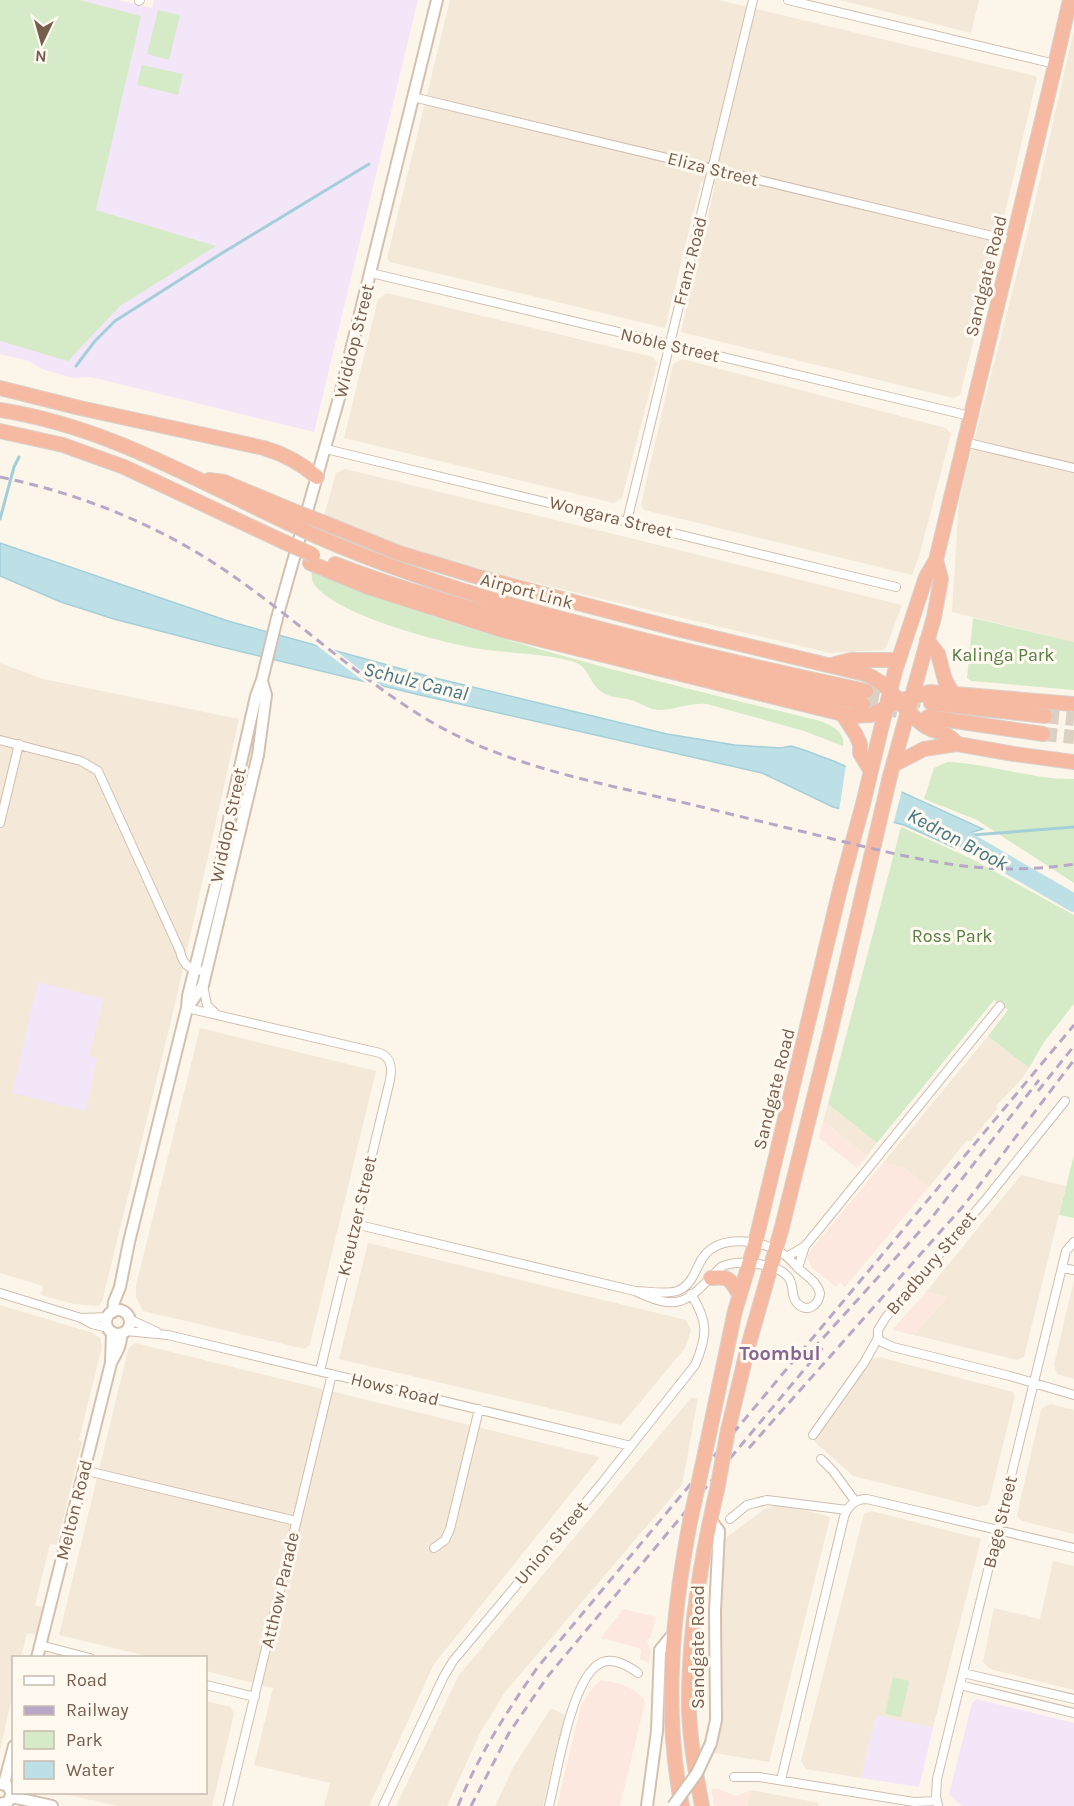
<svg xmlns="http://www.w3.org/2000/svg" width="1074" height="1806" viewBox="0 0 1074 1806" font-family="Karla,sans-serif">
  <style>
    .residential { fill: #f4e8d8; fill-rule: evenodd }
    .commercial { fill: #fce8de }
    .education { fill: #f3e6f9 }
    .green { fill: #d5ebc7 }
    .water { fill: #bde0e7; stroke: #a4cfd8; stroke-width: 1.5 }
    .pier { fill: #fcf6ea }
    .lines { fill: none; stroke-linecap: round; stroke-linejoin: round }
    .stream { stroke: #a4cfd8; stroke-width: 3 }
    .river { stroke: #bde0e7; stroke-width: 18 }
    .highway-tunnel { stroke: #dbd0c2; stroke-width: 14; stroke-dasharray: 14 7; stroke-linecap: butt }
    .street-casing { stroke: #cfbeae; stroke-width: 10 }
    .secondary-casing { stroke: #d4c0ae; stroke-width: 14 }
    .highway-casing { stroke: #d9d2cd; stroke-width: 16 }
    .street { stroke: #fff; stroke-width: 8 }
    .secondary { stroke: #fff; stroke-width: 10 }
    .highway { stroke: #f5baa1; stroke-width: 14 }
    .rail { stroke: #b9a7c7; stroke-width: 3; stroke-dasharray: 9 6; stroke-linecap: butt }
    .secondary-bridge-casing { stroke: #d4c0ae; stroke-width: 14; stroke-linecap: butt }
    .highway-bridge-casing { stroke: #d9d2cd; stroke-width: 16; stroke-linecap: butt }
    .secondary-bridge { stroke: #fff; stroke-width: 10 }
    .highway-bridge { stroke: #f5baa1; stroke-width: 14 }
    .labels { text-anchor: middle; stroke-width: 6; stroke-linejoin: round; paint-order: stroke }
    .street-label { font-size: 18px; fill: #775d4c; stroke: #fff9f0 }
    .park-label { font-size: 18px; fill: #547d44; stroke: #fff9f0 }
    .water-label { font-size: 20px; font-style: italic; fill: #437783; stroke: #fff9f0 }
    .neighbourhood-label { font-size: 20px; font-weight: bold; fill: #856593; stroke: #fff9f0 }
  </style>
  <rect width="100%" height="100%" fill="#fcf6ea"/>
  <path class="residential" d="M450 0H719L1036 76 1037 78 993 263 960 395 953 398 681 332 715 185 701 182 665 328 390 262 387 258Z
    M840 0H979L971 33Z
    M1074 30V642L952 612 959 499 1031 219Z
    M387 293 653 357 657 363 622 498 614 503 344 438 378 299Z
    M682 359 946 428 951 434 920 553 912 575 644 510 641 505 673 364Z
    M345 469 589 528 902 605 886 648 882 650 830 653 468 567 385 542 324 516 336 473Z
    M0 663 43 679 239 719 172 1017 102 1302 98 1306 74 1304 41 1295 43 1286 0 1273ZM103 999 89 1056 97 1059 12 1093Z
    M200 1028 376 1071 310 1344 305 1349 143 1311 136 1297V1285Z
    M988 1036 1029 1068 1020 1081 996 1106 998 1108 970 1142 967 1140 929 1187 903 1167 883 1163Z
    M828 1104 877 1143 867 1156 823 1121Z
    M1021 1175 1066 1186 1024 1357 1017 1360 914 1335 947 1297 926 1292Z
    M368 1243 686 1320 691 1330 685 1348 621 1425 339 1359Z
    M1074 1280V1379L1057 1374 1054 1365Z
    M0 1305 93 1333 100 1338 102 1347 79 1440 82 1442 57 1545 50 1544 35 1605 43 1607 36 1634 27 1633 21 1657 14 1658 13 1692 0 1751Z
    M135 1343 600 1457 434 1664 369 1806H324L330 1783 254 1765 273 1688 206 1671V1658L151 1657 59 1635 128 1350 131 1346Z
    M879 1357 1013 1392 1015 1396 989 1502 987 1505 978 1507 853 1476 814 1441 866 1363 870 1359Z
    M691 1398H698L682 1485 505 1692 480 1733 447 1806H396L459 1675Z
    M1051 1404 1074 1410V1534L1023 1521 1019 1519 1017 1515 1041 1410 1045 1406Z
    M778 1505H784L828 1516 830 1518 769 1762 714 1753 722 1717 721 1611 724 1539 766 1508Z
    M872 1511 981 1539 933 1728 876 1716 861 1778 806 1769 801 1761 864 1514Z
    M1053 1561 1074 1566V1690L990 1669 983 1662 994 1608 1040 1619Z
    M206 1701 231 1707 234 1714 212 1806H117L60 1793 206 1792Z
    M551 1708 565 1715 543 1806H495L513 1768Z
    M751 1790 819 1803 818 1806H747Z"/>
  <path class="commercial" d="M823 1121 867 1156 857 1168 819 1138Z
    M883 1163 903 1167 929 1187 845 1287 840 1282 836 1287 811 1267 807 1258 809 1252Z
    M926 1292 947 1297 914 1335 892 1330Z
    M623 1609 656 1617 650 1639H648L647 1643 651 1651 649 1663 640 1659 641 1651 639 1648 601 1638Z
    M601 1680 621 1684 634 1690 643 1698 645 1703 620 1806H557L581 1706 593 1687Z
    M711 1789H718L736 1796 751 1790 747 1806H714Z"/>
  <path class="education" d="M0 0H118L152 8 154 0H418L314 432 91 377 73 378 42 369 29 361 0 354Z
    M38 982 103 999 89 1056 97 1058 86 1111 12 1093Z
    M977 1699 1074 1723V1806H962L949 1794 972 1703Z
    M876 1715 933 1728 919 1787 861 1778Z"/>
  <path class="green" d="M0 0H80L141 16 96 210 216 246 120 306 68 361 0 341Z
    M158 10 180 15 169 60 147 54Z
    M142 65 183 74 178 95 137 85Z
    M312 571C475 639 649 679 820 721 832 725 846 733 843 746L804 731 707 704C687 702 669 713 653 709 645 707 639 702 631 700 620 697 606 698 597 688 588 678 588 667 574 662 541 652 507 654 474 648 435 641 343 616 317 588 312 583 311 577 312 571Z
    M973 618 1074 642V690L971 681 967 678Z
    M947 762C990 763 1031 780 1074 779V883L977 820 924 799 934 768Z
    M901 827 970 858 1074 915V1004L1044 1042 1029 1068 988 1036 1008 1010 994 1000 877 1143 828 1104Z
    M1074 1155V1218L1059 1215Z
    M893 1677 909 1681 901 1717 885 1714Z"/>
  <path class="water" d="M0 543 228 621 431 677 667 734 735 745 780 748 791 746 804 750 836 762 983 829 959 836 955 848 904 825 833 807 762 773 420 695 218 646 114 619 61 602 0 576Z"/>
  <path class="pier" d="M311 641 328 645 387 690 370 686Z
    M846 765 902 790 893 825 839 811Z"/>
  <g class="lines">
    <path class="stream" d="M76 366 95 341 115 321 219 255 369 164
      M0 519 14 467 19 457
      M959 836 1074 827"/>
    <path class="river" d="M938 824 1074 903"/>
    <path class="highway-tunnel" d="M866 691 931 703
      M863 704 917 715
      M1045 716 1074 719
      M1043 734 1074 737"/>
    <g class="street-casing">
      <path id="street" d="M788 0 1055 64
        M139 1 140 0
        M413 97 1013 241
        M371 273 970 416
        M964 442 1074 468
        M326 449 896 587
        M627 521 753 0
        M0 740 81 761 98 771 180 951C183 966 191 971 206 971
        M0 823 19 744
        M203 985 207 1005 215 1013
        M187 1008 380 1053C392 1058 392 1069 390 1080L320 1371
        M355 1224 635 1291C682 1314 688 1300 721 1267 736 1259 777 1263 788 1277 795 1285 790 1296 797 1303 807 1314 819 1305 820 1293 817 1282 808 1277 799 1269 795 1265 791 1260 786 1256 768 1242 731 1235 711 1249 695 1260 697 1284 677 1291 664 1295 648 1291 635 1291
        M787 1257 805 1246 819 1229 1000 1006
        M798 1268 805 1246
        M1062 1268 1074 1270
        M0 1293 81 1318 92 1324 108 1328
        M81 1318 108 1317
        M129 1319 157 1332
        M126 1331 168 1335 631 1446
        M878 1338 882 1342 893 1347 1010 1376 1074 1395
        M813 1435 864 1363 878 1338V1330L886 1317 987 1198 1065 1101
        M821 1459 833 1471 855 1501
        M83 1470 296 1521
        M730 1519 747 1505 767 1500 847 1510
        M434 1548 445 1540 450 1529 479 1409
        M40 1645 90 1658
        M963 1673 1074 1699
        M206 1685 255 1697
        M960 1685 1074 1713
        M734 1777H759L914 1802 937 1801
        M781 1780 844 1517C848 1505 855 1499 867 1499L1074 1548
        M228 1806 332 1374
        M383 1806 443 1678 453 1661 601 1484 695 1365C708 1335 708 1321 691 1294
        M549 1806C557 1774 571 1680 599 1664 612 1656 627 1665 638 1673
        M938 1806 936 1796 937 1779 1066 1251 1074 1242"/>
    </g>
    <g class="secondary-casing">
      <path id="secondary" d="M188 1007 203 985 258 755 266 695 262 681
        M106 1322a12 12 0 1 1 24 0a12 12 0 1 1-24 0Z
        M113 1312 114 1302 120 1287 129 1242 187 1008 188 996 220 868 232 803 256 696 262 680 277 618 341 391 437 0
        M111 1363 112 1332
        M710 1519 719 1531 715 1611 716 1720 711 1743
        M37 1658 111 1363C116 1353 122 1345 121 1334
        M0 1784 7 1785 12 1793 8 1802 0 1804
        M4 1784 14 1746
        M12 1797 52 1806
        M647 1806 657 1731 660 1650 674 1633"/>
    </g>
    <g class="highway-casing">
      <path id="highway" d="M0 388 80 408 264 448C284 454 301 463 317 477
        M0 410C107 427 192 478 288 523
        M0 431 63 445 124 467 284 542
        M209 480 224 482 291 510
        M322 522 399 553 475 576 677 629 865 674C892 684 902 711 925 726 937 734 947 731 957 744
        M318 537C405 575 494 602 586 625 679 650 772 671 866 691
        M310 563 368 587 502 630 851 716 871 715 899 701 930 692 1073 704
        M335 564C404 591 476 610 548 629 652 656 758 680 863 704
        M927 640 938 654 945 680 952 692
        M835 664 851 660H899
        M931 703 1045 716
        M843 715 856 735 860 744V753L871 771
        M928 717 1043 734
        M893 765 924 749 957 744 1014 754 1074 762
        M711 1278C729 1276 730 1279 739 1294
        M728 1430 748 1347 782 1227 831 1029 890 776 934 617 941 579 936 560
        M704 1458 735 1311 755 1244 841 885 863 804 895 671 926 577 936 560 1049 91 1070 0
        M682 1806C663 1711 672 1616 690 1522
        M702 1806C696 1774 690 1742 689 1710 688 1636 700 1562 717 1490"/>
    </g>
    <use href="#street" class="street"/>
    <use href="#secondary" class="secondary"/>
    <use href="#highway" class="highway"/>
    <path class="rail" d="M0 477C73 492 143 519 206 558 284 607 350 673 428 720 512 770 613 785 706 808 754 820 801 831 849 843 928 862 991 877 1074 864
      M1038 1091 1074 1046
      M813 1349 930 1220 1039 1080
      M749 1448 965 1204 1074 1060
      M458 1806C478 1756 506 1713 537 1668L1074 1025
      M471 1806 509 1733 548 1676 824 1346"/>
    <g class="secondary-bridge-casing">
      <path id="secondary-bridge" d="M673 1806 697 1773 711 1743"/>
    </g>
    <g class="highway-bridge-casing">
      <path id="highway-bridge" d="M291 510 322 522
        M288 523 318 537
        M284 542 313 555
        M717 1490 728 1430
        M690 1522 704 1458"/>
    </g>
    <use href="#secondary-bridge" class="secondary-bridge"/>
    <use href="#highway-bridge" class="highway-bridge"/>
  </g>
  <g class="labels">
    <g class="street-label">
      <text transform="translate(713 169) rotate(14)" y="6">Eliza Street</text>
      <text transform="translate(690 261) rotate(-76)" y="6">Franz Road</text>
      <text transform="translate(986 276) rotate(-76)" y="6">Sandgate Road</text>
      <text transform="translate(354 341) rotate(-76)" y="6">Widdop Street</text>
      <text transform="translate(670 345) rotate(13)" y="6">Noble Street</text>
      <text transform="translate(611 517) rotate(14)" y="6">Wongara Street</text>
      <text transform="translate(527 591) rotate(15)" y="6">Airport Link</text>
      <text transform="translate(228 825) rotate(-78)" y="6">Widdop Street</text>
      <text transform="translate(774 1089) rotate(-76)" y="6">Sandgate Road</text>
      <text transform="translate(357 1216) rotate(-77)" y="6">Kreutzer Street</text>
      <text transform="translate(931 1263) rotate(-50)" y="6">Bradbury Street</text>
      <text transform="translate(395 1389) rotate(14)" y="6">Hows Road</text>
      <text transform="translate(74 1510) rotate(-76)" y="6">Melton Road</text>
      <text transform="translate(1000 1522) rotate(-76)" y="6">Bage Street</text>
      <text transform="translate(551 1543) rotate(-50)" y="6">Union Street</text>
      <text transform="translate(280 1590) rotate(-77)" y="6">Atthow Parade</text>
      <text transform="translate(698 1647) rotate(-90)" y="6">Sandgate Road</text>
    </g>
    <g class="park-label">
      <text x="1003" y="661">Kalinga Park</text>
      <text x="952" y="942">Ross Park</text>
    </g>
    <g class="water-label">
      <text transform="translate(416 681) rotate(14)" y="7">Schulz Canal</text>
      <text transform="translate(958 839) rotate(28)" y="7">Kedron Brook</text>
    </g>
    <g class="neighbourhood-label">
      <text x="780" y="1360">Toombul</text>
    </g>
  </g>
  <rect x="12" y="1656" width="195" height="138" fill="#fff9f0" stroke="#c9bbae" stroke-width="1.5"/>
  <rect x="24" y="1676" width="30" height="9" fill="#ffffff" stroke="#c9bbae" stroke-width="1.5"/>
  <text x="66" y="1686" font-size="18" fill="#775d4c">Road</text>
  <rect x="24" y="1706" width="30" height="9" fill="#b9a7c7" stroke="#c9bbae" stroke-width="1.5"/>
  <text x="66" y="1716" font-size="18" fill="#775d4c">Railway</text>
  <rect x="24" y="1731" width="30" height="18" fill="#d5ebc7" stroke="#c9bbae" stroke-width="1.5"/>
  <text x="66" y="1746" font-size="18" fill="#775d4c">Park</text>
  <rect x="24" y="1761" width="30" height="18" fill="#bde0e7" stroke="#c9bbae" stroke-width="1.5"/>
  <text x="66" y="1776" font-size="18" fill="#775d4c">Water</text>
  <g transform="translate(42 42) rotate(185)" stroke="#fff9f0" stroke-width="4.5" paint-order="stroke">
  <path d="M0-4.5L10 22L0 15L-10 22Z" fill="#775d4c"/>
  <text y="-9" font-size="16" font-weight="bold" text-anchor="middle" fill="#775d4c">N</text>
  </g>
</svg>
